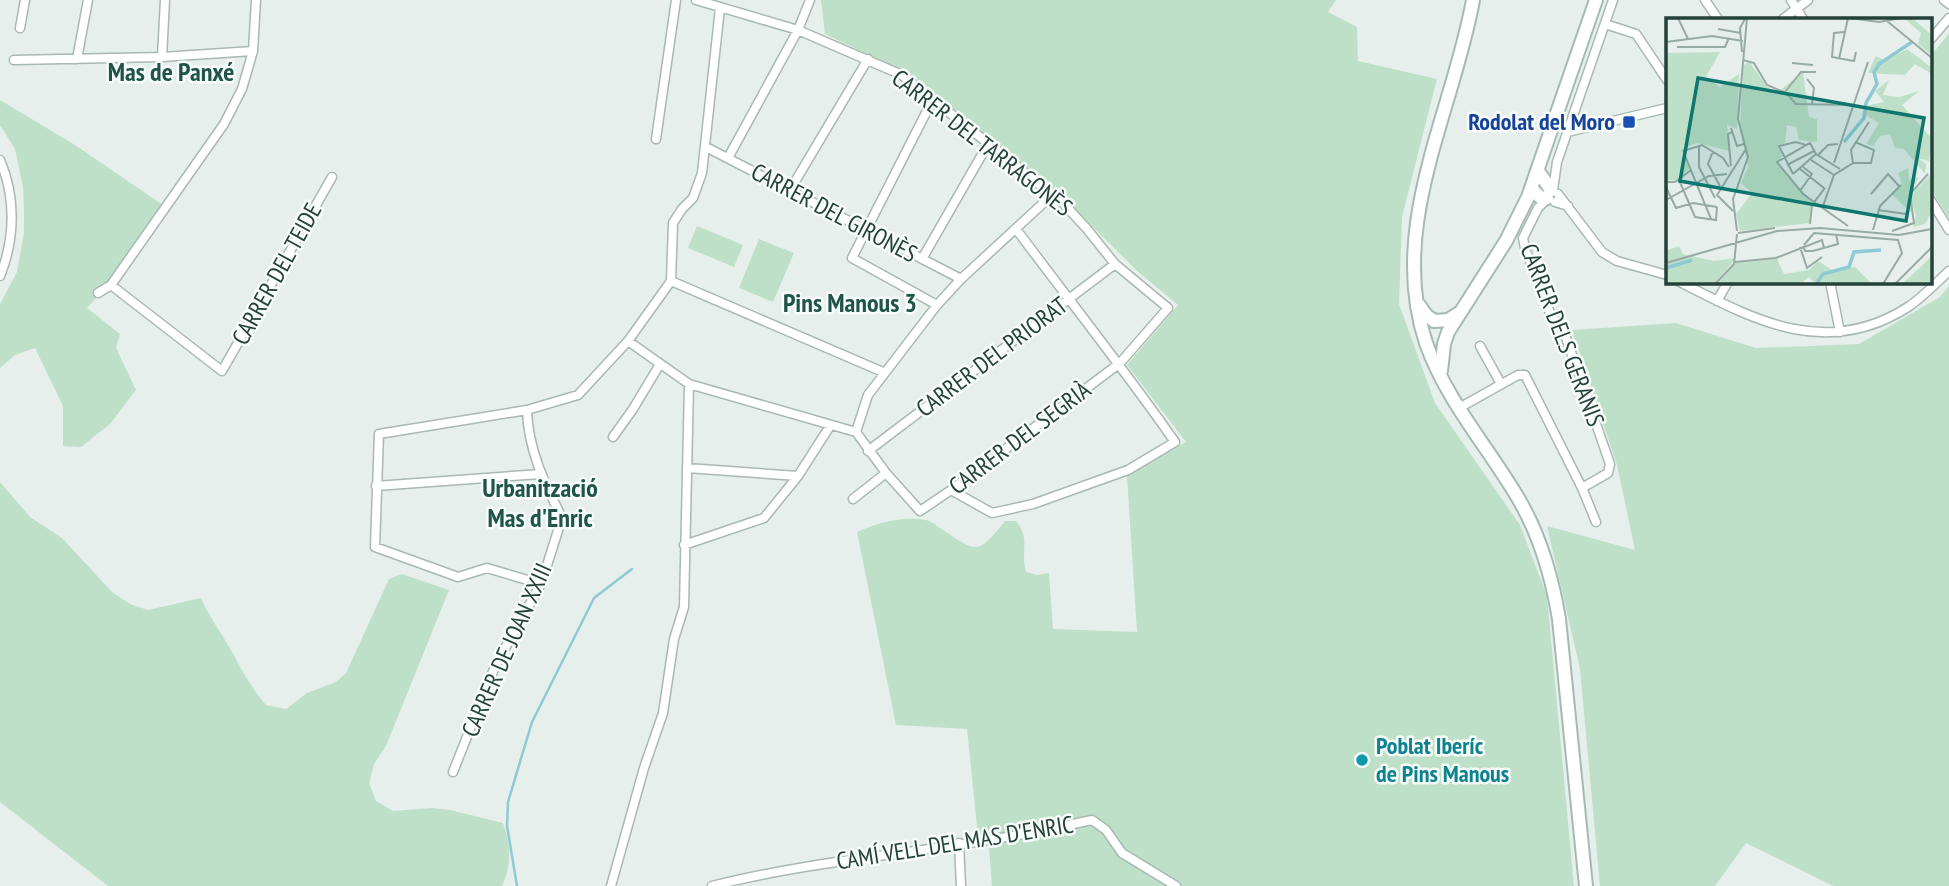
<svg xmlns="http://www.w3.org/2000/svg" width="1949" height="886" viewBox="0 0 1949 886" font-family="'PT Sans Narrow',sans-serif">
  <style>
    .green { fill: #bfe0c8 }
    .lines { fill: none; stroke-linecap: round; stroke-linejoin: round }
    .stream { stroke: #8ec9d4; stroke-width: 2.5 }
    .minor-casing { stroke: #a8b8b2; stroke-width: 11 }
    .secondary-casing { stroke: #a4bbb3; stroke-width: 16 }
    .minor { stroke: #fff; stroke-width: 8 }
    .secondary { stroke: #fff; stroke-width: 12 }
    .transit-dot { fill: #1a4fb4; stroke: #f7fbf9; stroke-width: 2.5 }
    .culture-dot { fill: #0f9aa8; stroke: #f7fbf9; stroke-width: 2.5 }
    .labels { text-anchor: middle; stroke-width: 5; stroke-linejoin: round; paint-order: stroke }
    .transit-label { font-size: 24px; font-weight: bold; fill: #164399; stroke: #f7fbf9; text-anchor: end }
    .street-label { font-size: 24px; fill: #24423a; stroke: #f7fbf9 }
    .culture-label { font-size: 24px; font-weight: bold; fill: #0d838f; stroke: #f7fbf9; text-anchor: start }
    .neighbourhood-label { font-size: 26px; font-weight: bold; fill: #1f5548; stroke: #f7fbf9 }
    .inset-river { fill: none; stroke: #8ec9d4; stroke-width: 3.5 }
    .inset-road { fill: none; stroke: #98aaa4; stroke-width: 2 }
    .view { fill: #0f766e; fill-opacity: 0.15; stroke: #0f766e; stroke-width: 3.5 }
    .inset-edge { fill: none; stroke: #24423a; stroke-width: 3.5 }
  </style>
  <rect width="100%" height="100%" fill="#e6efeb"/>
  <path class="green" d="M821 0H1336L1328 12 1357 27 1358 61 1437 79 1402 217 1399 304 1435 403 1520 525 1547 596 1574 886H992L988 835 978 836 967 729 896 725 857 532C878 523 902 516 926 520 931 521 936 525 940 528 977 552 976 557 1005 521H1016C1031 539 1020 552 1026 572L1037 575 1049 573 1053 629 1137 632 1127 476 1186 442 1127 365 1178 305 1136 270 1083 217 915 77 825 34Z
    M1949 33V218L1930 188V57Z
    M0 100 75 145 163 205 108 285 87 308 120 334 116 348 136 390 110 424 81 447 63 446V406L35 348 15 355 0 368V304L17 272 24 233V208L23 187 15 149 0 125Z
    M697 226 743 245 734 267 688 248Z
    M759 239 794 253 773 302 739 288Z
    M1949 286V886H1833L1746 843 1715 886H1600L1580 669 1547 526 1635 550 1617 465 1572 330 1676 323 1756 348 1859 344 1940 297Z
    M0 482 30 517 62 538 112 592 130 604 148 610 201 598C209 617 221 632 231 650 242 670 251 688 266 705L286 709 307 693 336 682 346 673 389 579 402 574 449 590 386 746 374 764 369 783 376 801 393 811 432 808 450 810 503 823C511 846 512 864 502 886H108L0 802Z"/>
  <g class="lines">
    <path class="stream" d="M517 886 507 826 508 802 532 722 594 598 632 569"/>
    <g class="minor-casing">
      <path id="minor" d="M1705 0 1718 19
        M1791 0 1803 19
        M1944 0 1949 4
        M1783 19 1808 0
        M1605 24 1636 34 1667 80
        M20 28 25 0
        M1930 40 1949 18
        M162 57 165 0
        M77 59 88 0
        M14 60 162 57 253 51
        M933 99 852 258 937 305
        M1567 132 1667 108
        M656 139 676 0
        M706 147 961 279
        M728 158 798 30 810 0
        M0 160C16 197 15 239 0 276
        M790 190 868 59
        M1553 190 1557 162 1613 0
        M1558 194 1602 252 1617 261 1667 275
        M1547 199 1538 208 1523 238 1525 248 1550 313 1563 329 1610 464 1608 473 1582 488
        M1930 199 1949 230
        M1555 202 1568 206
        M922 259 988 144
        M671 281 883 372
        M1680 282C1756 321 1827 359 1908 307 1923 297 1936 283 1949 271
        M1830 282 1840 332
        M111 285 222 371 332 177
        M98 293 111 285 224 124 242 89 253 51 256 0
        M1717 301 1728 282
        M628 341 689 384 856 432 886 473 920 511 951 490 1120 363 1168 308 1115 264 1087 229 1063 203 902 75 798 30 696 0
        M1480 346 1501 384
        M1459 408 1518 375H1525L1582 488 1596 522
        M527 410 379 434 375 547 458 577 487 568 541 584
        M856 432 868 395 937 305 961 279 1051 196
        M613 437 633 409 660 364
        M868 451 1115 264
        M687 468 798 476
        M376 486 540 474
        M951 490 992 513 1033 504 1128 470 1175 442C1124 369 1069 300 1016 229
        M853 499 886 473
        M684 545 764 518 798 476 830 426
        M453 772 496 664 541 584 562 518C545 484 528 450 527 410L578 395 628 341 671 281 673 223 682 209 693 198 702 173 720 8
        M959 843 961 886
        M611 886 644 768 663 713 674 639 684 607 689 384
        M712 886C818 859 927 853 1034 832 1053 829 1072 824 1092 820L1106 830 1122 853 1176 886"/>
    </g>
    <g class="secondary-casing">
      <path id="secondary" d="M1473 0C1453 112 1387 227 1426 343 1446 400 1488 447 1518 498 1540 535 1552 577 1559 619L1586 886
        M1538 171 1551 190
        M1531 188 1540 197 1547 198
        M1419 305 1426 315 1434 321 1448 320 1459 313
        M1441 371 1444 344 1448 332 1506 241 1528 197 1596 0"/>
    </g>
    <use href="#minor" class="minor"/>
    <use href="#secondary" class="secondary"/>
  </g>
  <rect class="transit-dot" x="1622" y="115" width="14" height="14" rx="3.5"/>
  <circle class="culture-dot" cx="1362" cy="760" r="7"/>
  <g class="labels">
    <g class="transit-label">
      <text x="1615" y="130">Rodolat del Moro</text>
    </g>
    <g class="street-label">
      <text transform="translate(982 143) rotate(38)" y="8">CARRER DEL TARRAGONÈS</text>
      <text transform="translate(834 213) rotate(28)" y="8">CARRER DEL GIRONÈS</text>
      <text transform="translate(277 274) rotate(-61)" y="8">CARRER DEL TEIDE</text>
      <text transform="translate(1562 335) rotate(69)" y="8">CARRER DELS GERANIS</text>
      <text transform="translate(992 357) rotate(-37)" y="8">CARRER DEL PRIORAT</text>
      <text transform="translate(1020 438) rotate(-37)" y="8">CARRER DEL SEGRIÀ</text>
      <text transform="translate(507 650) rotate(-66)" y="8">CARRER DE JOAN XXIII</text>
      <text transform="translate(955 843) rotate(-9)" y="8">CAMÍ VELL DEL MAS D'ENRIC</text>
    </g>
    <g class="culture-label">
      <text x="1376" y="754">Poblat Iberíc<tspan x="1376" dy="28">de Pins Manous</tspan></text>
    </g>
    <g class="neighbourhood-label">
      <text x="171" y="81">Mas de Panxé</text>
      <text x="850" y="312">Pins Manous 3</text>
      <text x="540" y="497">Urbanització<tspan x="540" dy="30">Mas d'Enric</tspan></text>
    </g>
  </g>
  <g transform="translate(1666 18)">
    <rect width="266" height="266" fill="#e6efeb"/>
    <path d="M238 0H246L266 17V37L252 26 255 15ZM241 31 266 50V56L249 46 239 57 202 55 210 38 220 43ZM54 34 40 59 54 69 73 56 71 111 61 107 64 133 31 125 21 129 16 133 23 151 12 162H0V35ZM83 43 101 69 112 74 137 54 143 99 151 101V124L133 122 130 109 121 107 119 125 112 128 117 138 110 144 145 182 144 205 74 213 70 196 86 175 75 165 82 149 74 111 77 48ZM223 62 217 77 233 79 253 73 236 87 266 121 263 143 252 140 260 146 259 156 238 131 229 130 224 116 214 118 207 128 200 126 213 105 199 97V93L203 87 218 84 209 73ZM242 150 243 162 253 159 242 179 246 195 225 176 236 166 232 155ZM266 155V193L259 206 247 209 250 198 244 178ZM13 228 17 236 48 243 70 240 48 266H0V233ZM266 236V266H236L262 242ZM111 241 118 256 143 252 152 243 166 252 189 249 206 266H149L143 259 134 266H51L69 245Z" fill="#bfe0c8"/>
    <path class="inset-river" d="M178 124 198 100 200 85 211 66 208 54 213 46 246 24M0 250 26 242M150 266 157 256 183 249 188 234 215 232"/>
    <path class="inset-road" d="M12 0 22 21M184 0 213 4 236 0M221 3 266 40M52 11 75 15M178 14 168 15 166 39 188 43 190 34M0 24 46 18 77 23M11 29H59L63 20M76 34 74 10 79 1M173 41 182 0M77 42 88 45 101 67 120 75 130 86 188 87M126 45 147 47M141 61 148 70 146 86M119 74 135 54H150M65 110 71 128 78 126M33 127V149L49 180M47 133 42 146 54 168M152 137 162 127 172 126M145 142 168 157M168 145 202 44M187 145H205L208 132 189 124M121 147 148 133M65 148 62 116 66 114M134 151 158 170M174 151 150 136 144 125 111 144 137 176 182 208M127 156 113 128 130 124 140 127M127 156 150 136M13 162 29 199 50 202 51 189M0 164H9L25 152M0 169 10 190 27 185 51 189M134 173 146 156 137 149M205 176 222 156 233 168M0 182 43 158 61 156M157 188 168 157 187 145 185 132 203 104M212 192 240 196M67 193 51 177 80 131M45 201 17 133 36 127 57 140 63 149M144 206 146 187 159 170M207 212 214 188 235 167M71 213 67 181 82 139 72 101 81 0M226 213 248 205 244 176 262 156M72 215 109 210M138 227 148 215 232 222 236 235 217 266M137 228 139 233H147L172 226 170 216M134 229 141 250 156 239M69 244 110 240 156 222 158 230M0 245 111 213 154 210 233 217 266 211M49 266 68 246 71 216M229 266 266 229"/>
    <path class="view" d="M32 60 258 100 240 203 14 163Z"/>
    <rect width="266" height="266" class="inset-edge"/>
  </g>
</svg>
